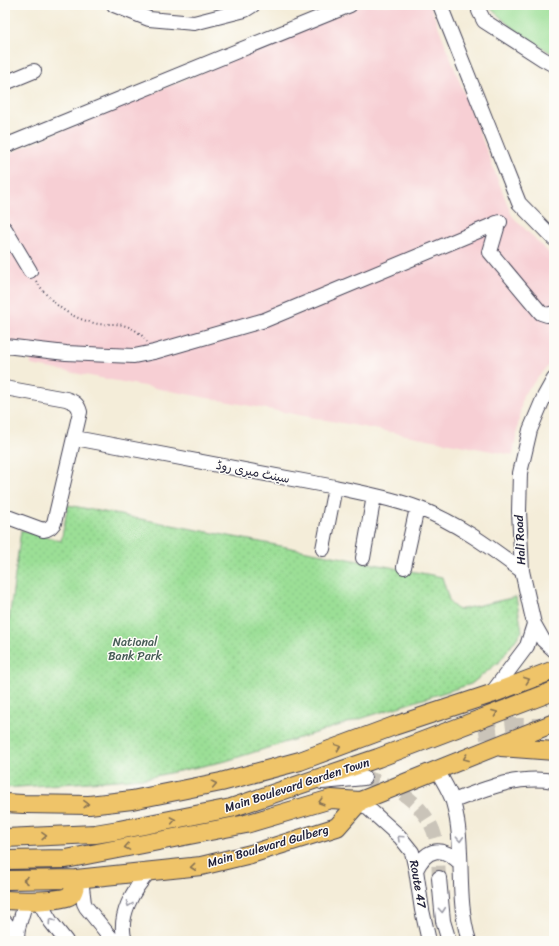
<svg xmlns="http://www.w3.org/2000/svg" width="559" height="946" viewBox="0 0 559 946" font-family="Sriracha,'Playpen Sans Arabic',sans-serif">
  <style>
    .built { fill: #f7cfd4 }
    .park { fill: url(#park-dots); stroke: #5e8068 }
    .garden { fill: #9bdf96; stroke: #5e8068 }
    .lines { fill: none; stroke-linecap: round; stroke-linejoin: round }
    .minor-tunnel { stroke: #cac4b9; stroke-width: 14; stroke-dasharray: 14 7; stroke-linecap: butt }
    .major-tunnel { stroke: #cac4b9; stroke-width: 18; stroke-dasharray: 18 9; stroke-linecap: butt }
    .minor-casing { stroke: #424053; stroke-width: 16 }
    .major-casing { stroke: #424053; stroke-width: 20 }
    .path { stroke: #424053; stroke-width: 2; stroke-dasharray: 1 3; stroke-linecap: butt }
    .minor { stroke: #fff; stroke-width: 14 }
    .major { stroke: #efc469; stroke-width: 18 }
    .oneway { stroke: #887352 }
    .oneway2 { stroke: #9c9ca7 }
    .labels { text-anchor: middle; stroke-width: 3; stroke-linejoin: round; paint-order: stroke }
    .street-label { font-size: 12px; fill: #22223b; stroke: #fdfcf7 }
    .park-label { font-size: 12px; fill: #465b56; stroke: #fdfcf7 }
  </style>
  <defs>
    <pattern id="park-dots" width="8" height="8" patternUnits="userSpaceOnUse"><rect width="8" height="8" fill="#9bdf96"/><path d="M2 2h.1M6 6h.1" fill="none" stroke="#85bf82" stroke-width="1.8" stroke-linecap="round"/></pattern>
  </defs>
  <rect width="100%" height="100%" fill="#fdfcf7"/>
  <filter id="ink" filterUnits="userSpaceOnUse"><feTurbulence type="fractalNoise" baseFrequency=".025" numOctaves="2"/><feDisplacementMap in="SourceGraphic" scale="8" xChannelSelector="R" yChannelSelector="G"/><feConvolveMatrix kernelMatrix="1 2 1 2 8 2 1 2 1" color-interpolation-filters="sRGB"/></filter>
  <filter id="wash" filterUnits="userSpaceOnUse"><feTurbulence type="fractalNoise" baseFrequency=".012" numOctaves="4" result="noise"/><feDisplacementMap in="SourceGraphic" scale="16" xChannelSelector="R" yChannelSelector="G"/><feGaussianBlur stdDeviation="0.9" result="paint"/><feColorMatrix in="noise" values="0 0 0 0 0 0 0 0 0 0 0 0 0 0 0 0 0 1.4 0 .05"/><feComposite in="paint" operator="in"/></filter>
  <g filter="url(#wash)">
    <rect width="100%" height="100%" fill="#f4edd9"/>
    <path class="built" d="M362 5H430L512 216 554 258V359L523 395 513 455 31 365 30 346 5 341V155Z"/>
    <path class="park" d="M68 505 442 577 450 603 458 610 516 597 522 631 500 661 471 684 226 761 146 778 5 788V651L21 530 61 541Z"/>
    <path class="garden" d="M487 5H554V55L509 25Z"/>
  </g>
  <g filter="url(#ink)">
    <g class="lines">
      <path class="minor-tunnel" d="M364 778C393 782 427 806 435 836 439 849 438 865 439 878"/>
      <path class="major-tunnel" d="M479 731 511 727H546"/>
      <g class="minor-casing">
        <path id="minor" d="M114 5 149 19 194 23 245 10 253 5
          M440 5 519 203 554 239
          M479 5V11L484 21 543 59 554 65
          M5 83 34 71
          M5 146 350 5
          M496 223 497 228 490 252 541 313 547 315 554 313
          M5 229 30 271
          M5 346 66 353 110 355 134 356 154 352 265 320 500 222
          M5 388 66 399C75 402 78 404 80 412L54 523C51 527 49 529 43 530L5 516
          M75 438 335 487C362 493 391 498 418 508 456 522 490 547 522 571
          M323 549 335 487
          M363 558 374 496
          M404 567 417 508
          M534 624 543 640 554 650
          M491 694 527 646 534 624 522 571 519 511 520 473 530 430 544 397 554 379
          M437 770C442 780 450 791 453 802 466 847 455 896 469 941
          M322 782 364 778
          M360 801 400 837 412 852 416 870 422 910 429 941
          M453 801C487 788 517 775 554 781
          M416 870C427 847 442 846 460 863
          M439 878 443 921 449 941
          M81 879 84 903 86 907 107 933 114 941
          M38 900 51 922 66 941
          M5 922 19 941
          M17 937 18 928 26 901
          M125 941C117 917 133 889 150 871"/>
      </g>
      <g class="major-casing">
        <path id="major" d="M501 747 554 751
          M5 803 23 804 89 805 132 800 221 782 300 761 394 726 491 694 554 670
          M5 838 95 834 119 830 231 808 378 758 554 691
          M5 860 66 859 246 824 331 799 360 801
          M5 880 76 879 201 866 251 854 337 827 360 801 554 723
          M5 900C17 901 64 902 71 895 75 891 75 884 76 879"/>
      </g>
      <path class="path" d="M36 281C51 303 68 317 94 323 100 325 107 324 113 324 127 324 139 330 147 342"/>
      <use href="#minor" class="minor"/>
      <use href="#major" class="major"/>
    </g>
    <defs><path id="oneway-chevron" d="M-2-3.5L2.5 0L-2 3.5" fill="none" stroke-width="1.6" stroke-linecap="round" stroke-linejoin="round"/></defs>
    <g class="oneway">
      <use href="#oneway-chevron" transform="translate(527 680) rotate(-20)"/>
      <use href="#oneway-chevron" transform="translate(495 713) rotate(-21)"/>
      <use href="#oneway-chevron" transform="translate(338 747) rotate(-20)"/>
      <use href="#oneway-chevron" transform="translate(466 758) rotate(159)"/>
      <use href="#oneway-chevron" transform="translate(214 784) rotate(-11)"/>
      <use href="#oneway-chevron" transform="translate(321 802) rotate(163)"/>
      <use href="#oneway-chevron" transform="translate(86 804) rotate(-2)"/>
      <use href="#oneway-chevron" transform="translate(173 820) rotate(-11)"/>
      <use href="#oneway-chevron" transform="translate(44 836) rotate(-2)"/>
      <use href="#oneway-chevron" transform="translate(127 847) rotate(170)"/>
      <use href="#oneway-chevron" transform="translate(193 867) rotate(174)"/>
      <use href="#oneway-chevron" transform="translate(26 880) rotate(180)"/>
    </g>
    <g class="oneway2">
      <use href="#oneway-chevron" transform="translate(400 838) rotate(-137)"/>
      <use href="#oneway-chevron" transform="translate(460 839) rotate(87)"/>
      <use href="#oneway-chevron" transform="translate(129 904) rotate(111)"/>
      <use href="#oneway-chevron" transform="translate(442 910) rotate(85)"/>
      <use href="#oneway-chevron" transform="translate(51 921) rotate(-124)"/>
    </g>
  </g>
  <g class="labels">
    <g class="street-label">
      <text transform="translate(253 472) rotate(11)" y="4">سینٹ میری روڈ</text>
      <text transform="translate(520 540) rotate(-93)" y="4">Hali Road</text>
      <text transform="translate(297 785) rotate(-18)" y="4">Main Boulevard Garden Town</text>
      <text transform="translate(268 846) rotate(-16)" y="4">Main Boulevard Gulberg</text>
      <text transform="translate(418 884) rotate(80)" y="4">Route 47</text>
    </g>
    <g class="park-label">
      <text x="135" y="646">National<tspan x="135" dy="14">Bank Park</tspan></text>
    </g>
  </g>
  <rect width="559" height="946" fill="none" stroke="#fdfcf7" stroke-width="20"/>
</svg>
